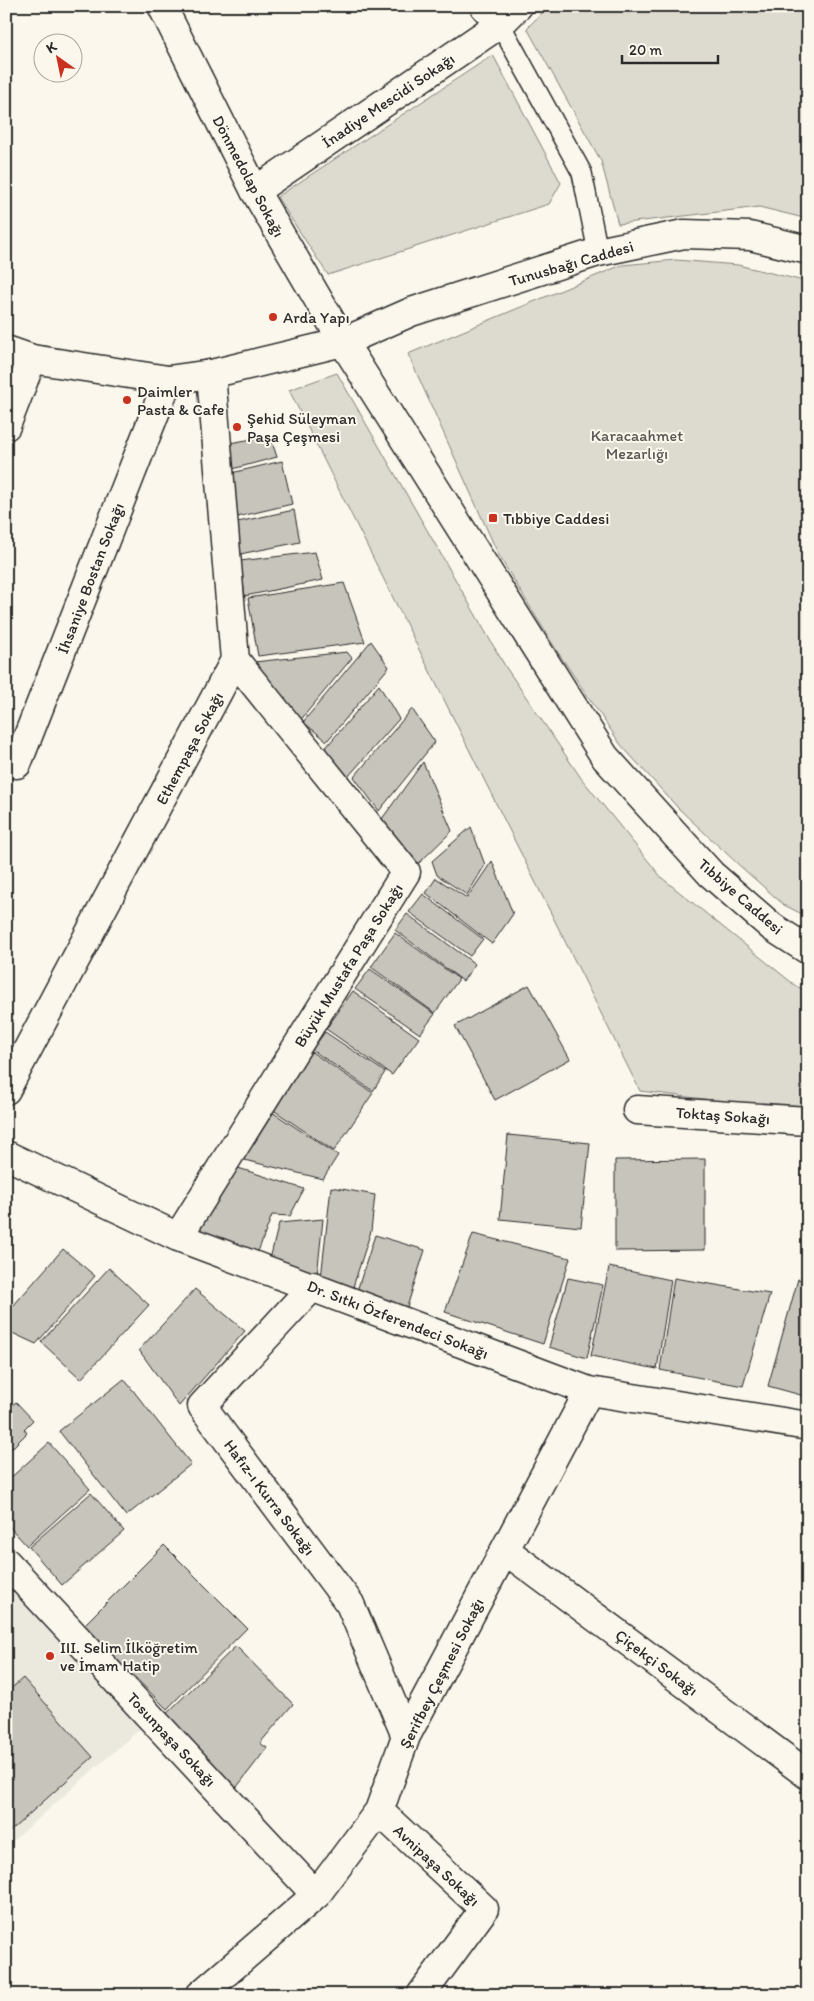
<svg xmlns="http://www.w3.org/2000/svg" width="814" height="2001" viewBox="0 0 814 2001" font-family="Itim,sans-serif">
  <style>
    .built { fill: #ebe8de }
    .green { fill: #dddad0; stroke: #84827e }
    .building { fill: #c7c4bc; stroke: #2b2b2b }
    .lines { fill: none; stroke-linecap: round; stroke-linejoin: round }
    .service-casing { stroke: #2b2b2b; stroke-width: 22 }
    .minor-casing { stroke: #2b2b2b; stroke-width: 31 }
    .tertiary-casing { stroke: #2b2b2b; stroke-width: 31 }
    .secondary-casing { stroke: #2b2b2b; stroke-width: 31 }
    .service { stroke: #fbf7ec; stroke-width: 19 }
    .minor { stroke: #fbf7ec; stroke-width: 28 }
    .tertiary { stroke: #fbf7ec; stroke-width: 28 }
    .secondary { stroke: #fbf7ec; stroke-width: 28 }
    .poi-dot { fill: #c8321e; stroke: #fbf7ec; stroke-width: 2 }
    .labels { text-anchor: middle; stroke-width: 4; stroke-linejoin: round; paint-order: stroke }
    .street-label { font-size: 16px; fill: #2b2b2b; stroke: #fbf7ec }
    .poi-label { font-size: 16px; fill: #2b2b2b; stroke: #fbf7ec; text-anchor: start }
    .park-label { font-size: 16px; fill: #585754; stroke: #fbf7ec }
  </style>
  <rect width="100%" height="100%" fill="#fbf7ec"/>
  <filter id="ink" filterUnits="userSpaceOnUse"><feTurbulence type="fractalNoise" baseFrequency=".02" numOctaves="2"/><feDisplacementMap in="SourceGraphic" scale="10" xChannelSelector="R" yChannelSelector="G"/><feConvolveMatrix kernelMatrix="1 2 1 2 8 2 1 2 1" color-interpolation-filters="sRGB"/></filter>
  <g filter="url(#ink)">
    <path class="built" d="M6 1562 152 1718 6 1847Z"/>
    <path class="green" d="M549 6H808V219L759 207 618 224 601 161 527 28Z
      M493 55 561 183 549 204 328 275 277 197Z
      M676 260 738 265 808 282V917L784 905 740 866 678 808 621 745 557 651 499 556 408 354 622 265Z
      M337 373 505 666 581 778 662 878 796 986 808 992V1112L640 1091 289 390Z"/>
    <path class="building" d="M270 436 277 457 225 471 218 445Z
      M282 461 292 504 233 518 223 475Z
      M294 510 300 542 240 554 233 523Z
      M315 552 323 580 245 596 240 561Z
      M344 583 365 642 258 656 248 598Z
      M371 641 389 667 327 741 303 722Z
      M347 652 352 658 298 723 254 662Z
      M379 685 399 719 346 779 322 752Z
      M412 709 435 742 379 811 354 777Z
      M423 762 452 831 418 864 379 823Z
      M471 827 485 865 467 895 437 875 432 861Z
      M492 861 513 914 492 944 426 893 436 878 467 898Z
      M423 894 483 939 470 956 409 912Z
      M407 914 475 964 463 981 395 930Z
      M395 933 459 979 435 1013 371 967Z
      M370 969 435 1014 420 1034 355 989Z
      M529 985 570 1059 495 1100 455 1026Z
      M353 991 419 1038 392 1075 326 1029Z
      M325 1032 385 1072 373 1091 312 1050Z
      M310 1051 373 1093 334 1151 272 1109Z
      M272 1112 338 1155 323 1179 240 1159Z
      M508 1135 590 1143 581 1227 500 1219Z
      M705 1159V1250L615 1251V1160Z
      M232 1166 304 1189 290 1216 272 1215 256 1257 187 1235Z
      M331 1187 375 1195 371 1231 353 1287 321 1278Z
      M323 1219 317 1276 269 1263 279 1223Z
      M473 1234 570 1258 543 1344 445 1312Z
      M375 1235 425 1250 406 1310 356 1294Z
      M63 1249 95 1276 36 1344 6 1330V1314Z
      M609 1267 671 1280 657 1369 591 1356Z
      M109 1268 149 1305 81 1379 41 1342Z
      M568 1278 603 1285 587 1358 549 1347Z
      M674 1278 770 1294 743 1386 660 1370Z
      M798 1279 808 1281V1397L768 1386Z
      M195 1289 245 1331 179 1406 139 1350Z
      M124 1379 191 1464 126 1516 59 1431Z
      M6 1401 11 1406 16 1402 33 1420 24 1429 27 1433 6 1454Z
      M49 1443 90 1489 27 1546 6 1523V1482Z
      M91 1493 124 1531 62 1585 29 1547Z
      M164 1545 247 1628 167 1709 83 1626Z
      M236 1646 293 1704 260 1743 267 1748 233 1792 160 1720Z
      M23 1678 93 1757 6 1835V1693Z"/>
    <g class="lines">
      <g class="service-casing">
        <path id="service" d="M500 24 582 173 598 252"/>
      </g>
      <g class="minor-casing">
        <path id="minor" d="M162 6 255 191 500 24 518 6
          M484 6 500 24
          M6 426 32 359
          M6 762 17 764 168 380
          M6 1090 235 660 211 374
          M637 1110 808 1121
          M6 1155 178 1237 589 1391 808 1426
          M178 1237 406 872 235 660
          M313 1286 202 1406 350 1604 406 1736
          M505 1550 808 1775
          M6 1562 316 1895
          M379 1811 484 1909 421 1995
          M200 1995 316 1895 379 1811 406 1736 589 1391"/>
      </g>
      <g class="tertiary-casing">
        <path id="tertiary" d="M255 191 343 342"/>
      </g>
      <g class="secondary-casing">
        <path id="secondary" d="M343 342 605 757 711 874 772 927 808 950
          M6 350 32 359 168 380 211 374 343 342 411 312 598 252 684 234 750 236 808 250"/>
      </g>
      <use href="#service" class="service"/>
      <use href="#minor" class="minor"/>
      <use href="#tertiary" class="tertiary"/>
      <use href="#secondary" class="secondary"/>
    </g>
  </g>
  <g class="poi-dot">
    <circle cx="273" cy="317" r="5"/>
    <circle cx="127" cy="400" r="5"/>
    <circle cx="237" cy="427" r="5"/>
    <rect x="488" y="513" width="10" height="10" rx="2.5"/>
    <circle cx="50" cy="1656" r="5"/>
  </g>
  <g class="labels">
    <g class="street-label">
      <text transform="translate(388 100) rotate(-34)" y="6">İnadiye Mescidi Sokağı</text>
      <text transform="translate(249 176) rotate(62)" y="6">Dönmedolap Sokağı</text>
      <text transform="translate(571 263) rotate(-16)" y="6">Tunusbağı Caddesi</text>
      <text transform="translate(90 578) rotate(-69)" y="6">İhsaniye Bostan Sokağı</text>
      <text transform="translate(189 748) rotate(-62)" y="6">Ethempaşa Sokağı</text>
      <text transform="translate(741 896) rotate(41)" y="6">Tıbbiye Caddesi</text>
      <text transform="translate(348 965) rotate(-58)" y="6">Büyük Mustafa Paşa Sokağı</text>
      <text transform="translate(723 1115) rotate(4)" y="6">Toktaş Sokağı</text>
      <text transform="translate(398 1319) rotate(21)" y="6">Dr. Sıtkı Özferendeci Sokağı</text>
      <text transform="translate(270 1497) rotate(53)" y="6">Hafız-ı Kurra Sokağı</text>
      <text transform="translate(657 1662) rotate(37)" y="6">Çiçekçi Sokağı</text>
      <text transform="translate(441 1673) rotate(-63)" y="6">Şerifbey Çeşmesi Sokağı</text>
      <text transform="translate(172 1739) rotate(47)" y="6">Tosunpaşa Sokağı</text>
      <text transform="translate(437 1865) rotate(43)" y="6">Avnipaşa Sokağı</text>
    </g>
    <g class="poi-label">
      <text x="283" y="323">Arda Yapı</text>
      <text x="137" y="397">Daimler<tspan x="137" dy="18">Pasta &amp; Cafe</tspan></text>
      <text x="247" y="424">Şehid Süleyman<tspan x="247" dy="18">Paşa Çeşmesi</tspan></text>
      <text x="503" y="524">Tıbbiye Caddesi</text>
      <text x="60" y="1653">III. Selim İlköğretim<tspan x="60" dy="18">ve İmam Hatip</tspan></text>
    </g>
    <g class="park-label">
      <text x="637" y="441">Karacaahmet<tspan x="637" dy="18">Mezarlığı</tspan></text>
    </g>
  </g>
  <rect width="814" height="2001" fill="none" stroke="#fbf7ec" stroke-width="25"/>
  <rect x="12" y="12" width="789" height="1976" fill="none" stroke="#2b2b2b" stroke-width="2" filter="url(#ink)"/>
  <g transform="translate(58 58) rotate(327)"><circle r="24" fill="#fbf7ec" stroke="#a8a59f"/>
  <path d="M0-4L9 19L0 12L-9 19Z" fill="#c8321e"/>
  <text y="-8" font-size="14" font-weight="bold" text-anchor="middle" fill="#2b2b2b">K</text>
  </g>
  <path d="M622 55v8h96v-8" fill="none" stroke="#2b2b2b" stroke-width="2.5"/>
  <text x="629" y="55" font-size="15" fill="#2b2b2b" stroke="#fbf7ec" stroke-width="4" paint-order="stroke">20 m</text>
</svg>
